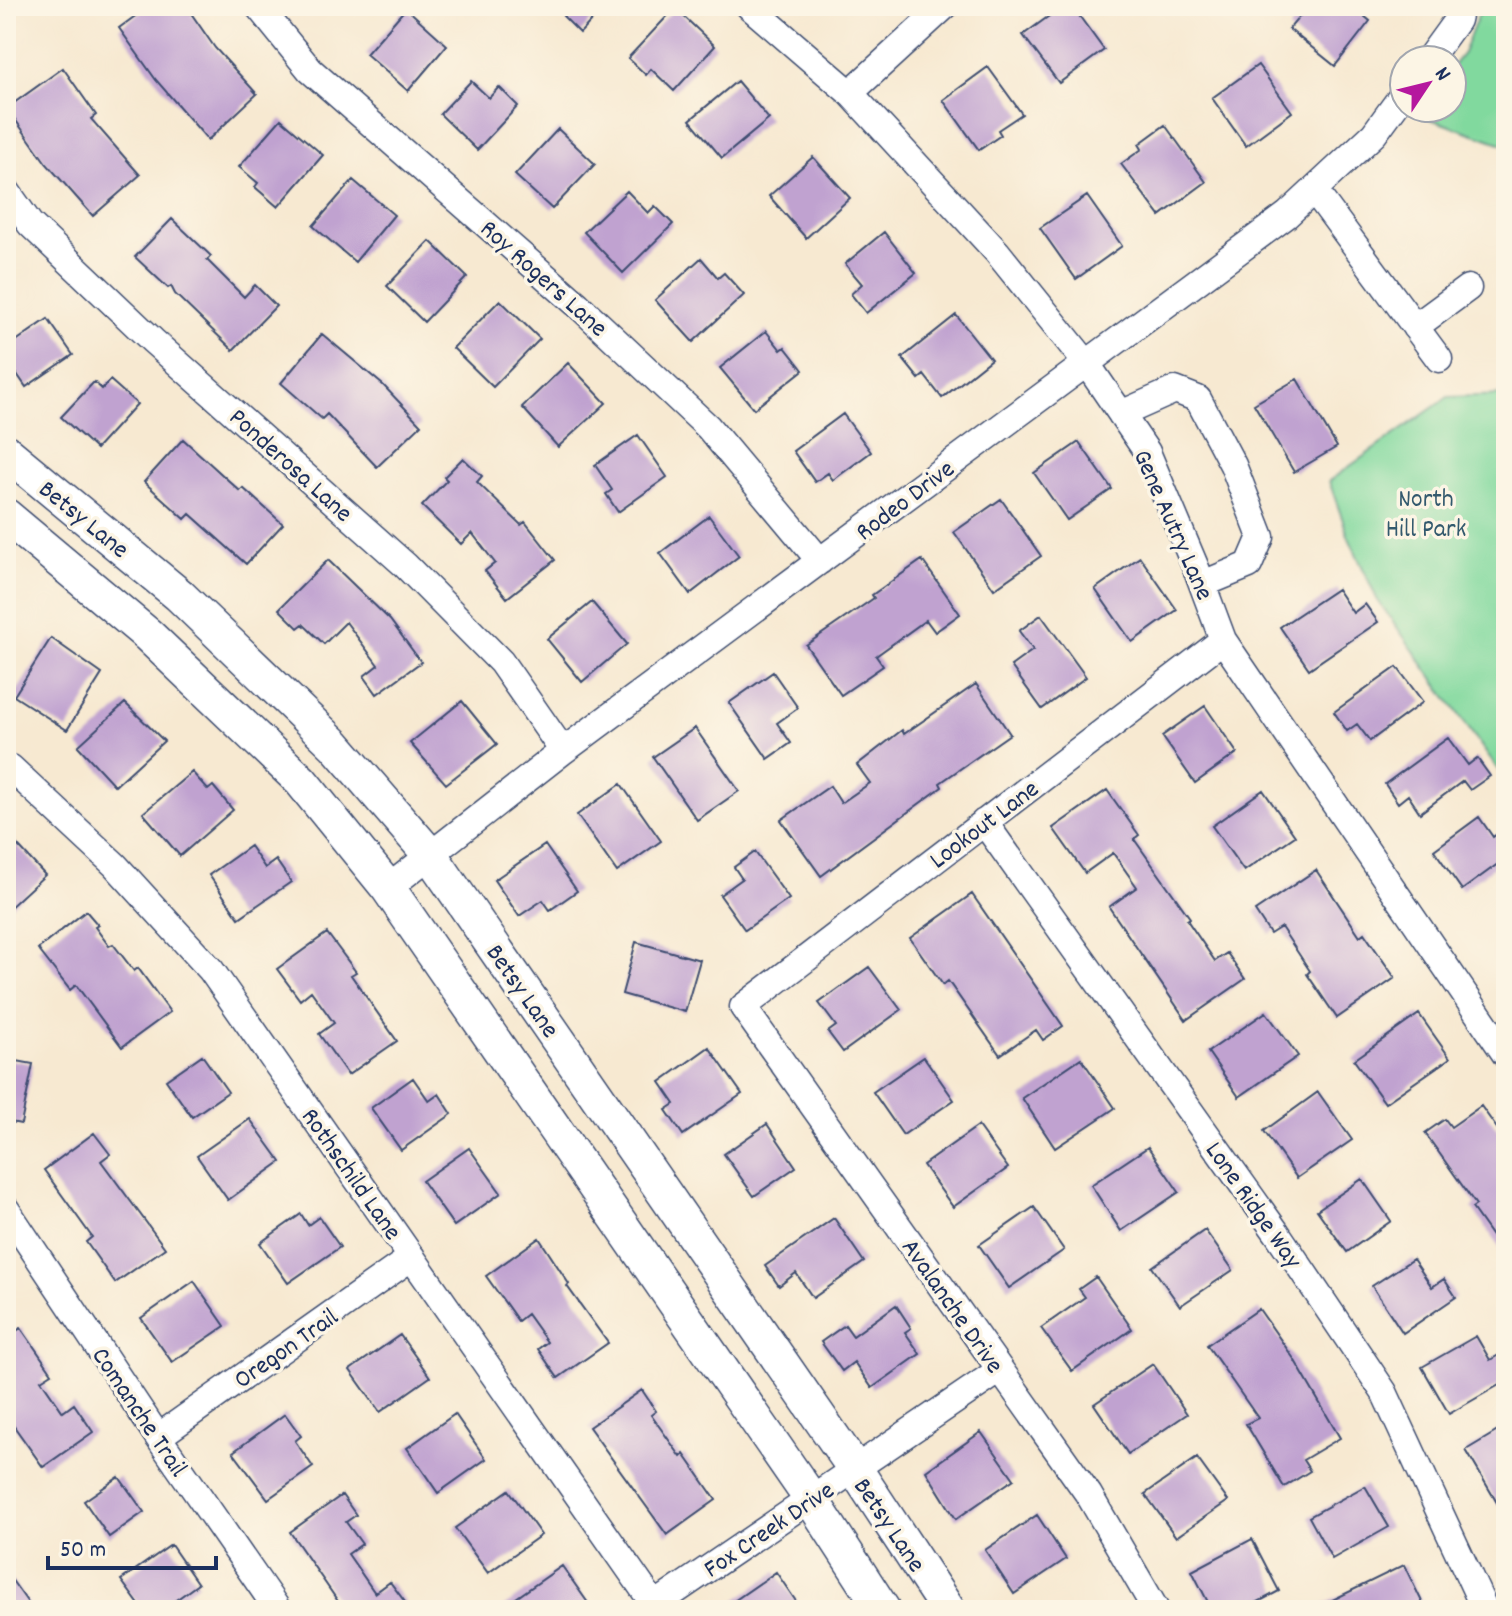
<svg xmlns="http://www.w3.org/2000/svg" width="1512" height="1616" viewBox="0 0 1512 1616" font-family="Dekko,sans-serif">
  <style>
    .green { fill: #81d99e; stroke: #4e847e; stroke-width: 2 }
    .building { fill: #c0a2d0 }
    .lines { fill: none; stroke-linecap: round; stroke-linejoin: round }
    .minor-casing { stroke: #3c4b6f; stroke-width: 29 }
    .major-casing { stroke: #3c4b6f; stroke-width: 37 }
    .minor { stroke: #fff; stroke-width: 26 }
    .major { stroke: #fff; stroke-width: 34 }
    .labels { text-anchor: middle; stroke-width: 7; stroke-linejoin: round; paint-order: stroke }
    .street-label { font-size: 26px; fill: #1b2f5e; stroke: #fcf5e5 }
    .park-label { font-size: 26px; fill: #345a6e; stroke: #fcf5e5 }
  </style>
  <rect width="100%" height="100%" fill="#fcf5e5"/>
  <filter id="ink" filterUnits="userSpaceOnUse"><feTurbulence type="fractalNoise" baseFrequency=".0125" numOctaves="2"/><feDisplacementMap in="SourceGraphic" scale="16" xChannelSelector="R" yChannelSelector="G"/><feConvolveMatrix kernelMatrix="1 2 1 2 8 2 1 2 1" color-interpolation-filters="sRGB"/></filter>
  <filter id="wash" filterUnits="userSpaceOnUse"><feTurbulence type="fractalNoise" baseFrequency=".006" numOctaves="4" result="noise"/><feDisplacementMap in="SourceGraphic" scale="32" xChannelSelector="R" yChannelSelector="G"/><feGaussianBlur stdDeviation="1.8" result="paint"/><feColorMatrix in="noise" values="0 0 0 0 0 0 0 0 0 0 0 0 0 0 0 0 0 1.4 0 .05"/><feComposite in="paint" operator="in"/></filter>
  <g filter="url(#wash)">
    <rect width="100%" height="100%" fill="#f7e9d1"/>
    <path class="green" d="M1482 6H1506V145L1416 114 1421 108H1452V67L1463 53Z
      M1506 395V781L1377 599 1349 538 1329 481 1448 397Z"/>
    <g id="blocks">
      <path class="building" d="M149 6H186L215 48 257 94 208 140 156 80 119 28Z
        M572 6H605L580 33 563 16Z
        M1063 6H1072L1104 50 1059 83 1023 35Z
        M1286 6H1352L1370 21 1335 66 1289 29 1300 16Z
        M406 8 447 45 408 91 366 54Z
        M675 8 715 46 674 91 651 69 646 75 628 58Z
        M1258 65 1292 112 1246 146 1212 98Z
        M988 67 1022 114 998 130 1001 135 979 150 943 100Z
        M63 68 96 115 91 119 140 175 93 216 46 163 7 108Z
        M471 81 489 98 499 87 518 106 477 150 440 114Z
        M737 81 769 119 722 158 690 120Z
        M281 119 323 155 278 207 255 187 258 183 239 167Z
        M1165 125 1206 182 1160 216 1121 164 1142 149 1139 144Z
        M558 129 595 164 552 209 515 175Z
        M813 157 850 198 806 238 769 196Z
        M353 180 394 215 355 262 313 226Z
        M627 191 648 213 655 206 673 224 623 273 584 232Z
        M1087 196 1122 246 1076 279 1040 228Z
        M172 219 211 256 207 260 244 297 255 285 276 306 233 350 175 294 171 286 168 288 135 257Z
        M884 232 916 273 866 313 851 294 862 284 845 264Z
        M430 241 467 277 424 322 387 286Z
        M701 258 718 278 724 273 744 295 693 342 655 300Z
        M500 300 540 339 493 387 453 348Z
        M956 315 991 359 942 398 924 375 919 379 902 358Z
        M48 319 73 355 26 387 6 358V348Z
        M766 331 781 350 785 347 803 370 754 409 720 368Z
        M322 334 383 385 421 425 377 467 327 414 322 419 281 383Z
        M568 363 606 403 558 447 522 407Z
        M1297 379 1337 447 1294 472 1254 404Z
        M110 380 137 404 96 449 61 417 94 382 102 389Z
        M843 414 871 452 833 480 828 473 815 482 793 451Z
        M638 435 667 477 618 512 606 494 612 490 595 465Z
        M183 439 240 491 243 488 283 524 246 564 190 514 185 519 144 482Z
        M1079 442 1112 489 1067 520 1034 473Z
        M463 458 482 476 477 482 521 525 525 522 555 560 507 598 485 571 495 563 472 533 461 544 422 506 447 480 444 477Z
        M1001 499 1041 556 994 589 954 532Z
        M709 516 739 556 690 594 660 553Z
        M1140 557 1177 610 1132 642 1095 589Z
        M328 560 390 620 421 662 377 694 364 676 378 665 346 622 324 644 303 624 298 628 279 609Z
        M922 560 960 614 935 632 926 620 876 656 883 666 841 695 806 645 874 598 872 595Z
        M1337 589 1353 613 1365 604 1378 622 1309 669 1280 627Z
        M592 602 627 644 582 682 547 639Z
        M1041 615 1086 677 1042 709 1011 666 1033 650 1019 631Z
        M51 638 102 674 67 730 14 696Z
        M1397 667 1423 702 1370 741 1357 724 1347 731 1334 712Z
        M773 672 798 708 777 723 791 743 768 759 729 703Z
        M976 684 1010 734 940 783 942 787 821 876 781 820 830 786 841 803 870 783 857 765 902 730 904 734Z
        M462 701 497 744 446 784 410 743Z
        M125 703 164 741 115 786 78 746Z
        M1205 706 1237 753 1195 783 1162 736Z
        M695 728 739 791 697 820 653 757Z
        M1448 738 1468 765 1477 758 1490 776 1470 790 1463 781 1420 813 1408 795 1398 803 1385 784Z
        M192 772 208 790 213 786 233 810 180 856 143 813Z
        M621 784 661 841 617 872 577 815Z
        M1107 790 1139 835 1134 839 1190 918 1187 920 1215 961 1227 953 1245 979 1186 1020 1109 907 1137 887 1113 853 1085 873 1053 828Z
        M1263 790 1295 836 1244 871 1212 826Z
        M1479 817 1493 837 1506 827V858L1462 890 1434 850Z
        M6 833 45 875 6 911Z
        M545 845 577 891 550 910 543 900 519 916 494 880Z
        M250 846 265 868 276 860 291 882 239 918 209 875Z
        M755 852 789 899 745 930 720 895 742 879 734 867Z
        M1316 870 1360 936 1364 933 1395 978 1337 1018 1307 974 1310 971 1281 927 1270 934 1255 911Z
        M972 894 1063 1026 1043 1040 1036 1030 1000 1055 948 981 943 985 910 938Z
        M86 911 98 925 95 927 109 946 113 944 134 971 138 968 170 1012 122 1047 76 985 70 990 38 949Z
        M327 933 356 972 351 975 397 1041 348 1075 319 1034 334 1023 311 991 300 1000 277 969Z
        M636 942 700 960 685 1012 622 994Z
        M869 967 901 1010 843 1052 828 1032 836 1026 819 1003Z
        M1266 1012 1298 1056 1239 1097 1208 1052Z
        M1419 1014 1450 1058 1385 1103 1354 1060Z
        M709 1047 742 1094 683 1135 666 1110 675 1104 660 1082Z
        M202 1055 228 1092 192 1117 166 1080Z
        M924 1057 954 1100 903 1135 873 1092Z
        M1081 1058 1115 1108 1055 1148 1022 1098Z
        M6 1059 33 1064 21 1124 6 1121Z
        M413 1078 429 1101 439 1094 452 1114 401 1150 371 1108Z
        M1318 1092 1352 1140 1297 1178 1264 1131Z
        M1481 1106 1506 1141V1256L1472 1208 1476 1205 1425 1133 1445 1119 1451 1127Z
        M250 1119 281 1162 228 1200 197 1156Z
        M767 1124 796 1167 754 1196 724 1154Z
        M978 1126 1008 1168 953 1207 923 1165Z
        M94 1133 110 1154 101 1161 165 1248 115 1283 86 1242 92 1237 44 1170Z
        M1148 1147 1179 1192 1121 1231 1091 1185Z
        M469 1148 501 1193 454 1226 422 1181Z
        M1362 1179 1391 1221 1347 1252 1317 1210Z
        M1034 1207 1064 1250 1009 1288 979 1245Z
        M301 1214 308 1225 319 1217 340 1247 288 1283 260 1243Z
        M834 1218 864 1262 813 1298 796 1273 779 1286 765 1266Z
        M1205 1230 1233 1270 1180 1306 1152 1267Z
        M539 1238 569 1284 567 1286 608 1343 558 1378 538 1349 547 1342 527 1314 518 1321 486 1276Z
        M1413 1259 1432 1287 1444 1279 1456 1297 1403 1333 1372 1286Z
        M1096 1277 1132 1329 1072 1371 1041 1328 1085 1297 1079 1289Z
        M194 1281 225 1326 172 1362 141 1318Z
        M896 1305 911 1328 905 1332 920 1354 872 1388 854 1362 842 1371 821 1342 845 1325 853 1336Z
        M1259 1309 1294 1359 1340 1438 1303 1460 1310 1471 1284 1487 1246 1424 1258 1418 1207 1345Z
        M21 1328 52 1373 41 1380 63 1412 74 1404 93 1432 43 1467 6 1415V1338Z
        M400 1335 430 1377 380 1412 350 1370Z
        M1476 1336 1490 1360 1506 1351V1381L1449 1414 1422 1367Z
        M1153 1364 1187 1414 1128 1454 1094 1404Z
        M642 1390 656 1411 651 1415 681 1457 684 1454 716 1500 667 1535 589 1427Z
        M285 1414 301 1436 295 1441 313 1467 268 1499 233 1452Z
        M455 1414 486 1459 438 1493 407 1448Z
        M1506 1426V1518L1466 1450Z
        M981 1432 1014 1479 956 1519 926 1471Z
        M1197 1458 1228 1501 1176 1537 1145 1494Z
        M119 1477 144 1512 109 1537 84 1501Z
        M1365 1486 1389 1527 1332 1559 1309 1517Z
        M509 1490 541 1535 488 1573 455 1528Z
        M342 1495 356 1515 346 1522 362 1544 348 1554 375 1593 390 1582 405 1602 393 1610H344L290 1532Z
        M1037 1515 1066 1559 1014 1594 985 1550Z
        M1252 1539 1279 1591 1243 1610H1212L1192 1571Z
        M171 1545 198 1584 162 1610H143L121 1580Z
        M1404 1565 1426 1610H1312Z
        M562 1566 593 1610H499Z
        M6 1572 33 1610H6Z
        M776 1572 802 1610H721Z"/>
    </g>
  </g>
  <g filter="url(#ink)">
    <use href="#blocks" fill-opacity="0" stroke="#3c4b6f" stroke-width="2"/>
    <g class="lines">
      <g class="minor-casing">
        <path id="minor" d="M258 6 310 70 578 305 708 427 820 561
          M749 6 850 93 997 252 1087 364 1147 452 1198 573 1223 640 1506 1055
          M1428 60 1457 20 1460 6
          M850 93 945 6
          M6 190 30 224 153 341 405 565 501 662 563 751
          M1314 190 1439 359
          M1415 327 1468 288
          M1121 414 1175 390 1198 399 1233 465 1261 537 1249 565 1203 584
          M6 772 11 768 115 865 211 970 658 1610
          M984 822 1277 1233 1384 1392 1485 1610
          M388 888 563 751 1287 215 1374 134 1404 93
          M6 1209 158 1437 278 1610
          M158 1437 412 1257
          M655 1605 1000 1370
          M1156 1610 1089 1495 743 1007 1223 640"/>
      </g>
      <g class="major-casing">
        <path id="major" d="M6 452 179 595 335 745 431 856 855 1469 948 1610
          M6 516 148 635 301 781 388 888 811 1499 883 1610"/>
      </g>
      <use href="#minor" class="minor"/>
      <use href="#major" class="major"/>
    </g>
  </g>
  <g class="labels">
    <g class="street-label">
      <text transform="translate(545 277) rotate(42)" y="9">Roy Rogers Lane</text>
      <text transform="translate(292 464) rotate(42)" y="9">Ponderosa Lane</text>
      <text transform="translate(904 499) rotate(-37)" y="9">Rodeo Drive</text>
      <text transform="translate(85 518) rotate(39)" y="9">Betsy Lane</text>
      <text transform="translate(1175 524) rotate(66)" y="9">Gene Autry Lane</text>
      <text transform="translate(983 823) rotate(-37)" y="9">Lookout Lane</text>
      <text transform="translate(524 990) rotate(55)" y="9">Betsy Lane</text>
      <text transform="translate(353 1173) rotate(55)" y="9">Rothschild Lane</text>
      <text transform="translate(1255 1204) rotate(55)" y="9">Lone Ridge Way</text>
      <text transform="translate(954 1305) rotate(55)" y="9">Avalanche Drive</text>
      <text transform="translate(285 1347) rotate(-35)" y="9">Oregon Trail</text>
      <text transform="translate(141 1411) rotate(56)" y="9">Comanche Trail</text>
      <text transform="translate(891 1524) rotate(56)" y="9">Betsy Lane</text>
      <text transform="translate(768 1528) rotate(-34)" y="9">Fox Creek Drive</text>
    </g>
    <g class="park-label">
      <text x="1426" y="506">North<tspan x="1426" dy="30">Hill Park</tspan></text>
    </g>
  </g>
  <rect width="1512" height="1616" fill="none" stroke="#fcf5e5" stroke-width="32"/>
  <g transform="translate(1428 84) rotate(55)"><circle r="38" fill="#fcf5e5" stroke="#a2a6af" stroke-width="2"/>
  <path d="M0-6L14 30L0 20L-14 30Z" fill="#b5179e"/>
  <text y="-12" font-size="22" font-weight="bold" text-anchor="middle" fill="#1b2f5e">N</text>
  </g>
  <path d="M48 1556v12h168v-12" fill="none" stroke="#1b2f5e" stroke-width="4"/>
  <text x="60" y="1556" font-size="24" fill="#1b2f5e" stroke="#fcf5e5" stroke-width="6" paint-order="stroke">50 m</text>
</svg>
